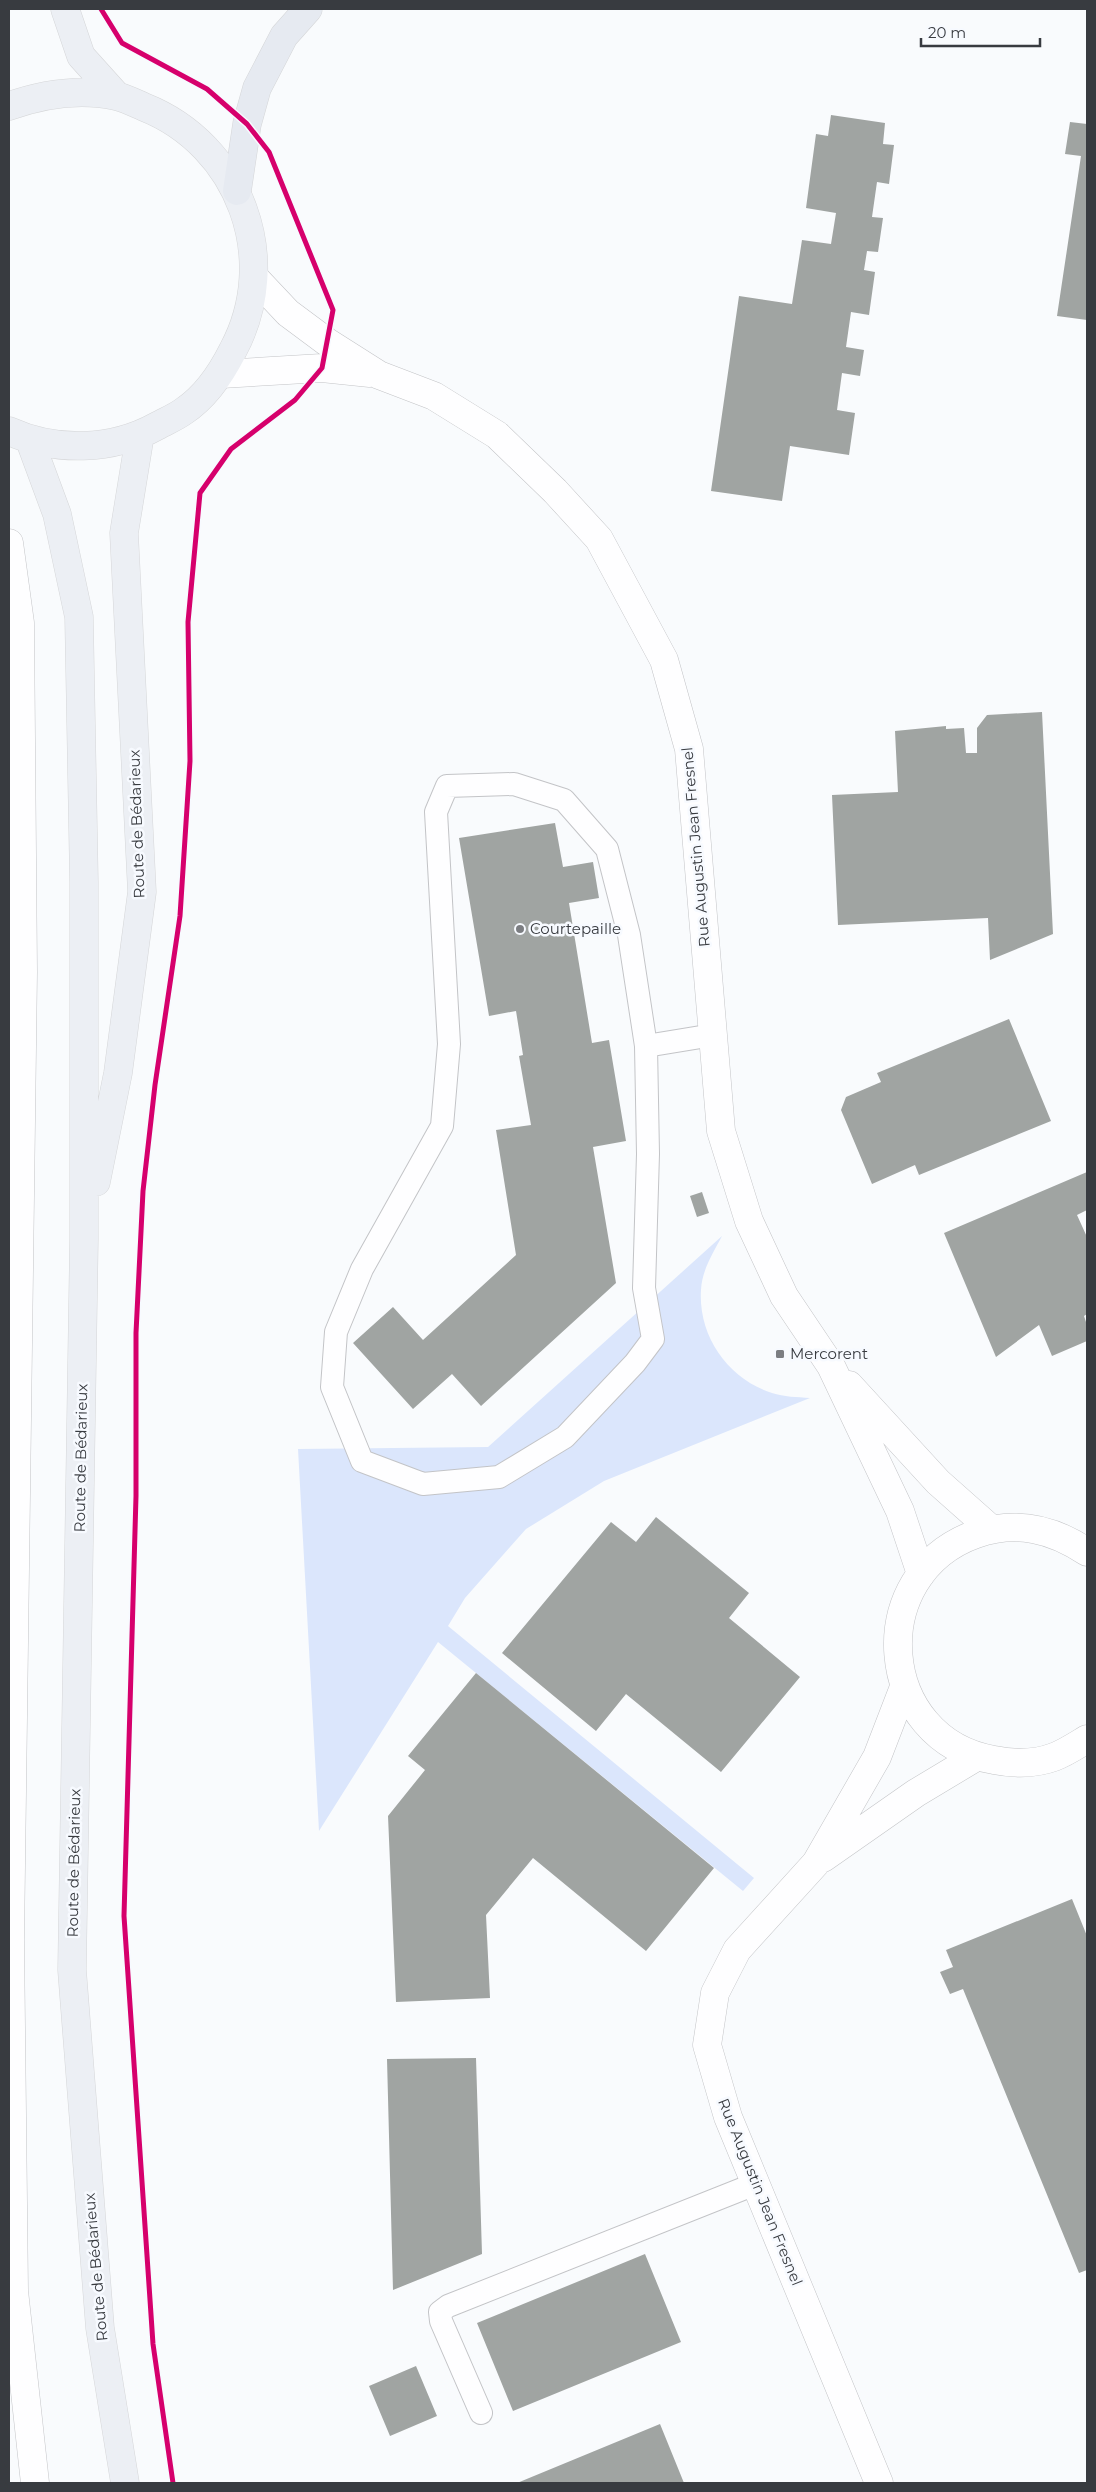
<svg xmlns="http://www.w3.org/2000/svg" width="1096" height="2492" viewBox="0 0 1096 2492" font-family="Montserrat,sans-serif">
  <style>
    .green { fill: #dbe6fc }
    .building { fill: #a0a4a2 }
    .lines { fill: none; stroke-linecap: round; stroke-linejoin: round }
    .service-casing { stroke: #c3c4c7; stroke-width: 24 }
    .minor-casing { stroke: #c3c4c7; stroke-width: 29 }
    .primary-casing { stroke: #d5d6d8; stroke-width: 29 }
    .trunk-casing { stroke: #d5d6d8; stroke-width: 29 }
    .service { stroke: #fefeff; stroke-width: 22 }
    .minor { stroke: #fefeff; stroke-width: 28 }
    .primary { stroke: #eceff4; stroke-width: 28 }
    .trunk { stroke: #e6eaf1; stroke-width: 28 }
    .cycleway-casing { stroke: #f7faff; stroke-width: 8 }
    .cycleway { stroke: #d6006c; stroke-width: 5 }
    .poi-dot { fill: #7c7e82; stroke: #f7faff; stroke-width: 2 }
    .labels { text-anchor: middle; stroke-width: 5; stroke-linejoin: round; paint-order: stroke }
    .street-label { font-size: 15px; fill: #383b40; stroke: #f7faff }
    .poi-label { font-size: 15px; fill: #383b40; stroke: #f7faff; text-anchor: start }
  </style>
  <rect width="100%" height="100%" fill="#f9fbfd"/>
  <path class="green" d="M722 1236C713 1253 702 1270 701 1290 698 1336 728 1379 772 1393 784 1397 797 1397 810 1398L604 1481 526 1529 465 1598 448 1626 754 1878 743 1891 438 1642 319 1831 298 1449 488 1447Z"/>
  <path class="building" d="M831 115 885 123 883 144 894 145 889 184 877 182 872 217 883 218 878 252 867 251 864 270 875 272 869 315 851 312 846 347 864 350 860 376 842 373 837 410 855 413 849 455 790 446 782 501 711 491 739 296 792 304 802 240 831 244 836 213 806 208 816 134 828 136Z
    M1070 122 1087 124V320L1057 316 1081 156 1065 154Z
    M1042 712 1053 934 990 960 988 918 838 925 832 795 898 792 895 731 946 726V729L964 728 966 753H977V728L987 715Z
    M555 823 563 867 593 862 599 898 569 903 592 1043 609 1040 626 1141 593 1147 616 1283 481 1406 452 1374 413 1409 353 1343 393 1307 423 1340 516 1255 496 1130 531 1125 519 1056 523 1055 516 1011 489 1016 459 838Z
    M1009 1019 1051 1121 919 1175 915 1165 872 1184 841 1110 846 1097 881 1082 877 1073Z
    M1087 1172V1210L1077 1215 1087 1237V1314L1084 1316 1087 1325V1341L1052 1356 1039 1325 996 1357 944 1233Z
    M702 1192 709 1213 697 1217 690 1196Z
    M656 1517 749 1593 729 1618 800 1677 721 1772 626 1694 596 1731 502 1653 611 1522 636 1542Z
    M476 1673 714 1868 646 1951 533 1858 486 1915 490 1998 396 2002 388 1816 425 1770 408 1756Z
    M1072 1899 1087 1936V2270L1079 2273 963 1989 950 1994 940 1972 953 1967 946 1950Z
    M476 2058 482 2254 393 2290 387 2059Z
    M645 2254 681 2342 513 2411 477 2323Z
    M416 2366 437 2416 390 2436 369 2386Z
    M660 2424 684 2483H517Z"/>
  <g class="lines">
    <g class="service-casing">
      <path id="service" d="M646 1046 629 935 607 849 564 800 514 784 447 786 436 812 449 1044 442 1126 362 1269 336 1332 332 1387 362 1461 423 1484 499 1477 565 1437 635 1363 653 1339 644 1288 648 1154 646 1046 713 1035
        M481 2413 441 2321 440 2312 448 2306 755 2184"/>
    </g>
    <g class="minor-casing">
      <path id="minor" d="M255 278 288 313 327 342 379 375 434 396 497 435 555 491 599 539 664 660 689 749 721 1131 749 1221 784 1296 831 1366 900 1511 921 1574
        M221 374 322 368 370 373
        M9 543 20 623 23 972 10 1940 14 2291 35 2483
        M849 1385 938 1482 991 1529
        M1087 1552C1053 1529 1017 1520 976 1534 863 1574 876 1740 994 1760 1014 1764 1035 1764 1054 1757 1065 1753 1077 1745 1087 1739
        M823 1858 916 1793 976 1757
        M879 2483 728 2117 707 2045 715 1993 737 1950 816 1863 877 1757 904 1687"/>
    </g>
    <g class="primary-casing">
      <path id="primary" d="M65 9 81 56 117 96
        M9 106C43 94 79 88 116 96 125 98 135 103 144 107 240 145 282 259 233 350 222 372 205 397 184 411 176 417 166 421 157 426 112 451 55 452 9 431
        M30 441 57 514 79 617 84 882V1239L72 1970 100 2328 125 2483
        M96 1182 118 1073 142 892 124 533 140 435"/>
    </g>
    <g class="trunk-casing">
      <path id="trunk" d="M237 191 247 124 257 88 284 36 308 9"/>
    </g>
    <use href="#service" class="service"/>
    <use href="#minor" class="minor"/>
    <use href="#primary" class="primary"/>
    <use href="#trunk" class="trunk"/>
    <g class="cycleway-casing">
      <path id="cycleway" d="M101 9 122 43 207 89 247 124 269 152 333 310 322 368 295 400 231 449 200 493 188 622 190 761 180 916 155 1085 143 1191 136 1333V1496L124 1916 153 2344 173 2483"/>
    </g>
    <use href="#cycleway" class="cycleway"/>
  </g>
  <g class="poi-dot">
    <circle cx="520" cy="929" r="5"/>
    <rect x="775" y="1349" width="10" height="10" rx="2.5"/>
  </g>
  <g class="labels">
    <g class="street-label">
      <text transform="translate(137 824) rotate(-92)" y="5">Route de Bédarieux</text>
      <text transform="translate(696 847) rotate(-95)" y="5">Rue Augustin Jean Fresnel</text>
      <text transform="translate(81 1458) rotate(-89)" y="5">Route de Bédarieux</text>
      <text transform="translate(74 1863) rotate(-89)" y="5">Route de Bédarieux</text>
      <text transform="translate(760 2192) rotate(68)" y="5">Rue Augustin Jean Fresnel</text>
      <text transform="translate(96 2267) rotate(-95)" y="5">Route de Bédarieux</text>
    </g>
    <g class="poi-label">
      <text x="530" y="934">Courtepaille</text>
      <text x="790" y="1359">Mercorent</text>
    </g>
  </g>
  <rect width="1096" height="2492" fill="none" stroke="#383b40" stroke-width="20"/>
  <path d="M921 38v8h119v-8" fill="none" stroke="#383b40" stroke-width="2.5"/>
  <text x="928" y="38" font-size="15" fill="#383b40" stroke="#f7faff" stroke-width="4" paint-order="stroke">20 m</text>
</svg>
